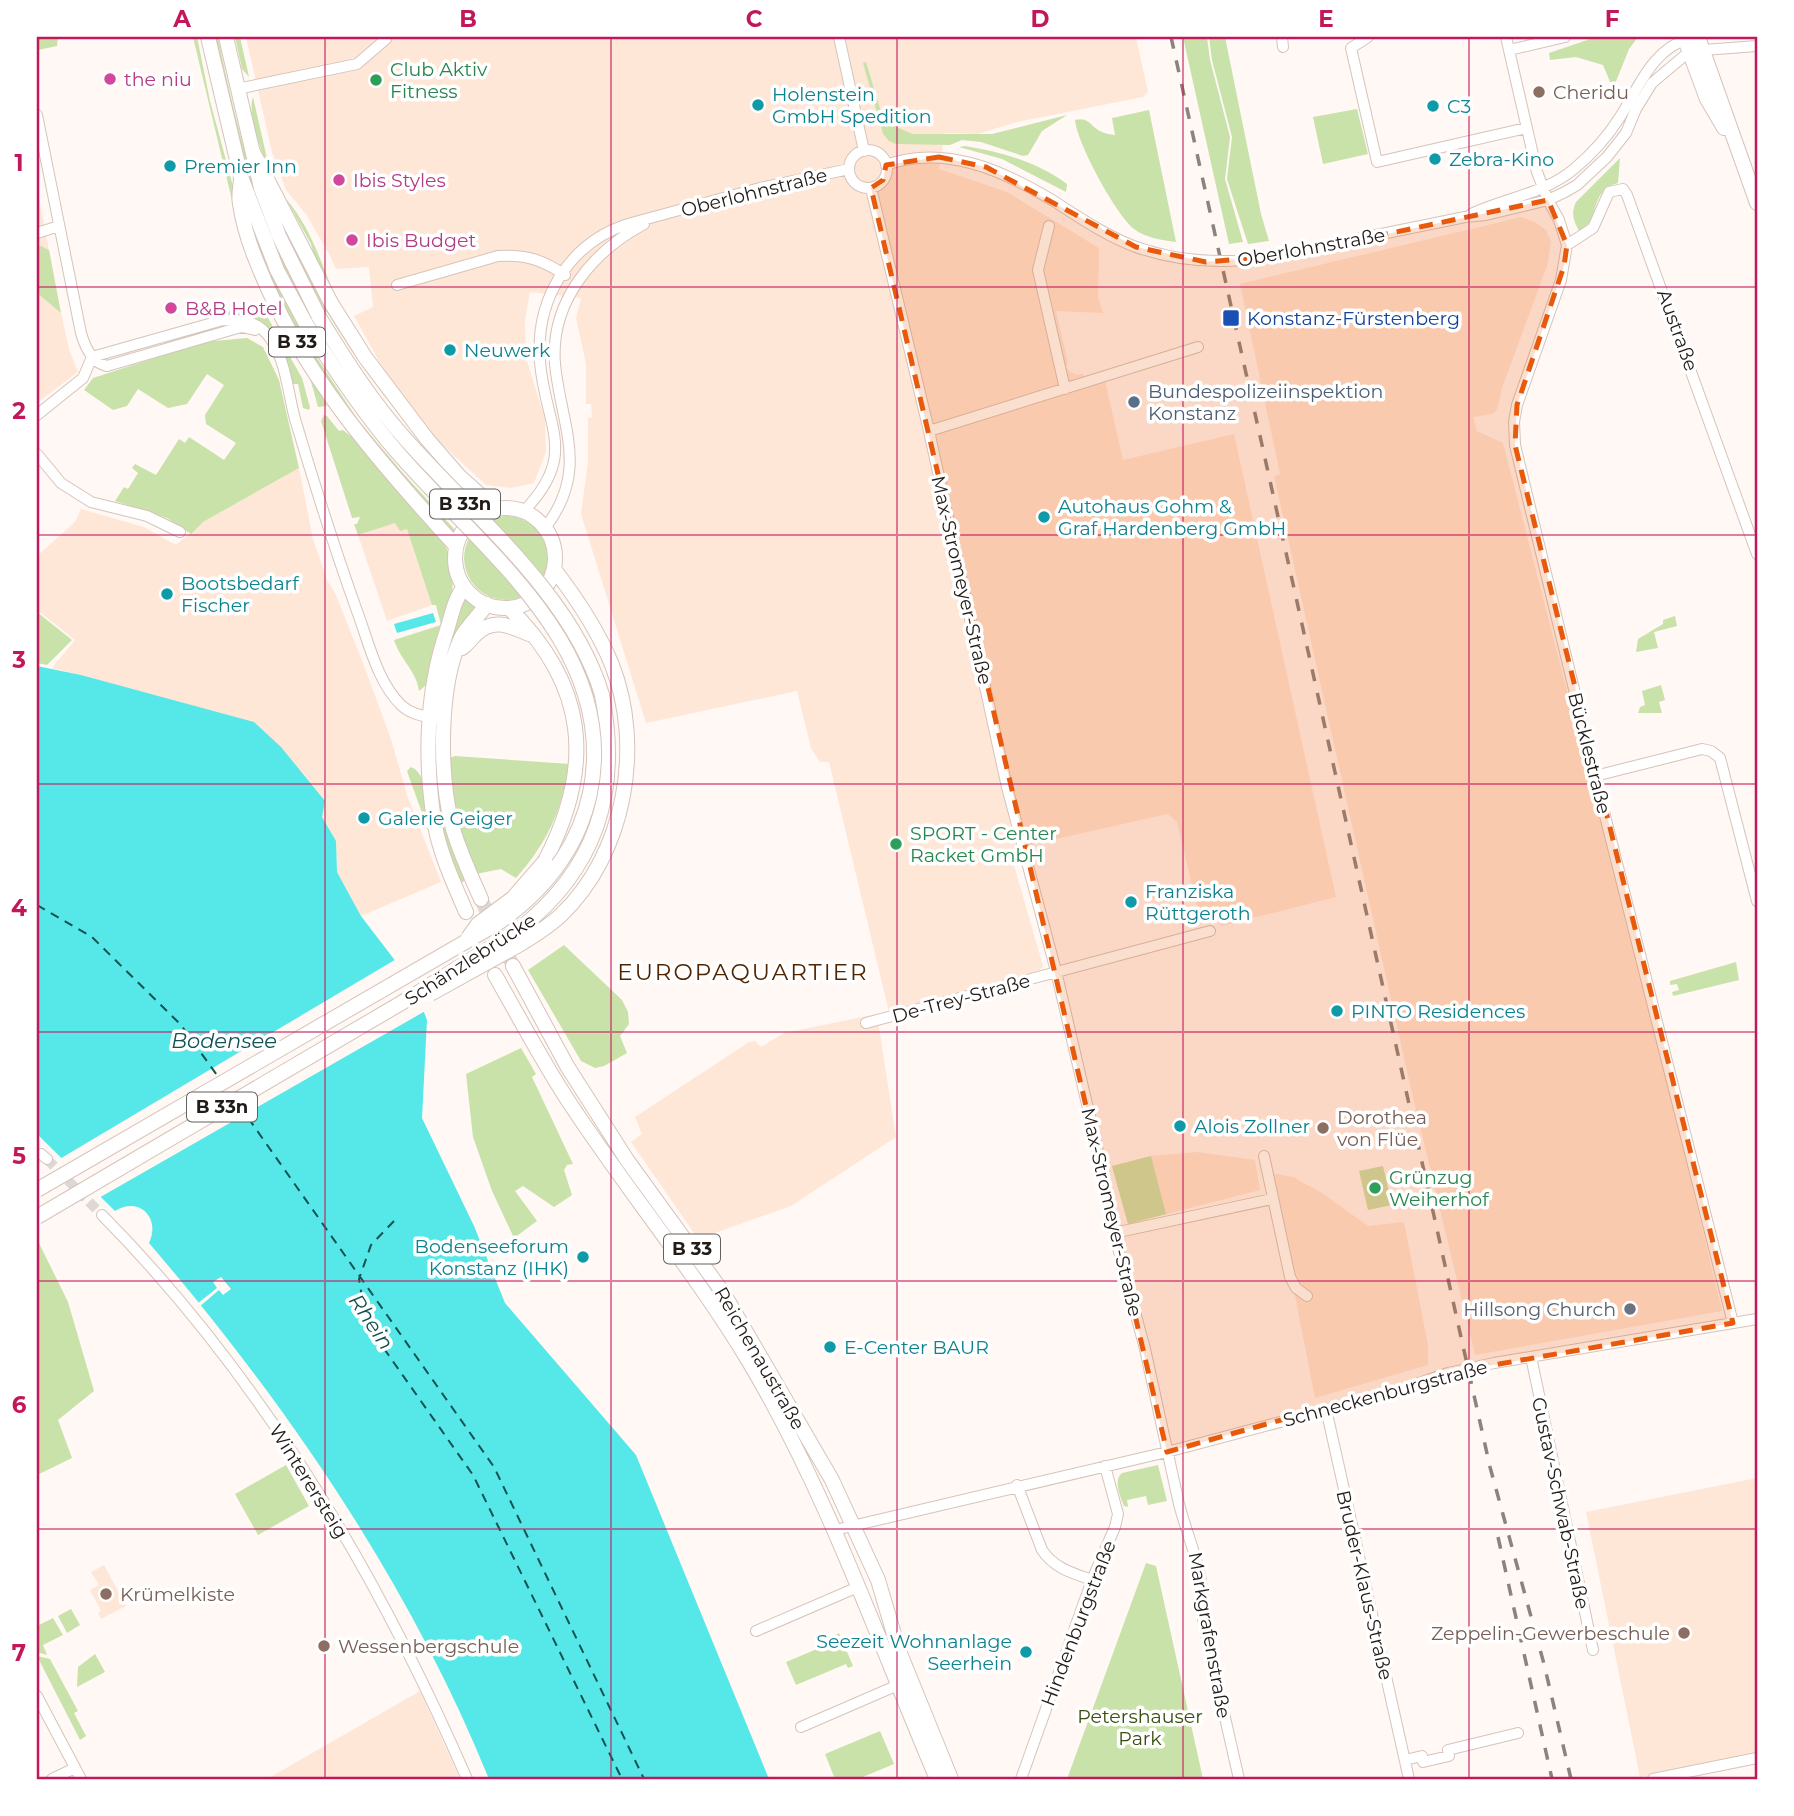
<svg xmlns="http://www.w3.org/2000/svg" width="1794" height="1816" viewBox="0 0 1794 1816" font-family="Montserrat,sans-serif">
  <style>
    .built { fill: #ffe7d8 }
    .green { fill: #c9e2aa }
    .water { fill: #56e8e8 }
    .pier { fill: #fff8f4 }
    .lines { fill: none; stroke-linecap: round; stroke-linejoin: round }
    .ferry { stroke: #135252; stroke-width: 2; stroke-dasharray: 9 7; stroke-linecap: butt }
    .minor-tunnel { stroke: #ded7d3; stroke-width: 10; stroke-dasharray: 10 5; stroke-linecap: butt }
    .major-tunnel { stroke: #ded7d3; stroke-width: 14; stroke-dasharray: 14 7; stroke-linecap: butt }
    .minor-casing { stroke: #d5c4ba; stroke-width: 12 }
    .major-casing { stroke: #d5c4ba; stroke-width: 16 }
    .minor { stroke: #fff; stroke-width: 10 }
    .major { stroke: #fff; stroke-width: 14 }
    .rail { stroke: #8a837f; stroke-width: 3.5; stroke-dasharray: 12 12; stroke-linecap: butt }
    .minor-bridge-casing { stroke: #d5c4ba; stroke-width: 12; stroke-linecap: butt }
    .major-bridge-casing { stroke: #d5c4ba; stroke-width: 16; stroke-linecap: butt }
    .minor-bridge { stroke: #fff; stroke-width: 10 }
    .major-bridge { stroke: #fff; stroke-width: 14 }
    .marked { fill: #e8590c; fill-opacity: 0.2; stroke: #e8590c; stroke-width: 5; stroke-dasharray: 14 9; stroke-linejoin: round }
    .grid { fill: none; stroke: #c2185b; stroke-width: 2; stroke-opacity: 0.55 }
    .hotel-dot { fill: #d1479c; stroke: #fff; stroke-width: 2.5 }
    .leisure-dot { fill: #2e9e5b; stroke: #fff; stroke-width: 2.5 }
    .education-dot { fill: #8d6e63; stroke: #fff; stroke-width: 2.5 }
    .culture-dot { fill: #0f9aa8; stroke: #fff; stroke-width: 2.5 }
    .transit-dot { fill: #1a4fb4; stroke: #fff; stroke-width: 2.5 }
    .service-dot { fill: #5c6f8a; stroke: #fff; stroke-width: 2.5 }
    .worship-dot { fill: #6b7280; stroke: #fff; stroke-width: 2.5 }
    .labels { text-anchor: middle; stroke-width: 7; stroke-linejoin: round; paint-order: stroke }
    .shield { fill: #fff; stroke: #64605d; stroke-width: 2 }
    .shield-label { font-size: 18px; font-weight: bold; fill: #221c18 }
    .leisure-label { font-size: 19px; fill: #27864d; stroke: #fff; text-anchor: start }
    .hotel-label { font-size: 19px; fill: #b23c85; stroke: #fff; text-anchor: start }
    .education-label { font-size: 19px; fill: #785e54; stroke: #fff; text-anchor: start }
    .culture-label { font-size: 19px; fill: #0d838f; stroke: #fff; text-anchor: start }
    .street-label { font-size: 19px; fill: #221c18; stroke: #fff }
    .transit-label { font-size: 19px; fill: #164399; stroke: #fff; text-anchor: start }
    .service-label { font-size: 19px; fill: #4e5e75; stroke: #fff; text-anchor: start }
    .worship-label { font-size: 19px; fill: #5b616d; stroke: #fff; text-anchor: end }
    .park-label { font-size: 19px; fill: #374e0e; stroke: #fff }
    .water-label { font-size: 21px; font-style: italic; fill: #135252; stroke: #fff }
    .quarter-label { font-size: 23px; letter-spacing: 2px; fill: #502400; stroke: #fff }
    .neatline { fill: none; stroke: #c2185b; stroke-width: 2.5 }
    .grid-label { font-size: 23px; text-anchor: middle; font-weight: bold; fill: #c2185b }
  </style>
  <rect width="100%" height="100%" fill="#fff8f4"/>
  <path class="built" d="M246 37H1136L1148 92 1143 97 1017 122 978 134 945 133 939 169 1007 192 1099 248 1098 297 1103 313 1056 311 1068 363 1066 367 1070 372 1078 375 1083 373 1085 382 1104 376 1123 460 1234 434 1336 897 1221 926 1218 911 1199 915 1177 822 1168 814 1029 845 1010 851 1043 966 1040 970 889 1012 829 762H820L811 748 797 691 646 723 581 514 588 461V418L592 417 591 404H586V364L576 318 581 298 530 292 525 320 526 358 545 419 546 452 534 483 511 488 486 485 436 439 396 392 354 316 373 307 369 267 336 269 328 252 306 214 286 190 272 152Z
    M37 188 61 313 69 349 78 372 37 403Z
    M1521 217 1535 222 1546 230 1551 241 1548 263 1502 388 1497 410 1492 414 1473 417 1477 431 1503 443 1655 1031 1722 1311 1475 1355 1411 1089 1274 476 1280 474 1240 284Z
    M299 468 313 539 327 580 336 595 363 663 391 739 407 795 441 882 361 916 337 872 336 841 321 817 81 675 52 668 75 640 37 610V556L75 522 81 509 144 527 176 545 203 522Z
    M406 518 435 604 387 621 358 535Z
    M877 1014 896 1137 791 1206 698 1239 631 1142 642 1134 635 1117 749 1042 755 1041 761 1047 784 1033Z
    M1197 1152 1255 1160 1260 1190 1128 1224 1112 1166 1151 1156Z
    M1271 1173 1293 1177 1322 1193 1368 1226 1404 1222 1428 1345V1365L1315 1398Z
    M1757 1478V1754L1640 1777 1586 1512Z
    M104 1565 126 1606 101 1619 98 1613 101 1611 90 1590 99 1585 91 1572Z
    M420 1691 460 1779H267Z"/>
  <path class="green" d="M37 37H58L57 46 38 50Z
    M193 37H197L210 101 234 190 312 377 327 406 318 407 310 378 261 290 242 242Z
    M214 37H218C237 132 261 224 308 310L305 311 270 238 247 173Z
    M235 37H240L249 77 242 69Z
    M1183 37H1207L1210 60 1230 137 1225 179 1243 242 1229 244Z
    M1209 37H1225L1261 214 1269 241 1248 244 1227 179 1232 137 1212 60Z
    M1596 37H1638L1629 49 1613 89 1603 65 1576 57 1550 60 1549 53Z
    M866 62 882 115 894 126 913 134H992L1067 115 1042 131 1028 155 1023 156 981 142 962 140 950 145 896 144 889 141 883 134 863 63Z
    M253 97 269 167 273 171 274 182C266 163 246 117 253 97Z
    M1357 109 1368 154 1323 164 1313 117Z
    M1149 110 1176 242C1163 240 1145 238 1134 229 1116 215 1077 143 1075 120 1090 116 1090 127 1102 132 1106 134 1110 134 1115 135L1112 118Z
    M965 146C1002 152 1037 162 1067 184L1066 192 1002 159 959 147Z
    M1620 158 1618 183C1588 190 1601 222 1579 231 1573 220 1571 213 1576 202Z
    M286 199C309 225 320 259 333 291 338 304 350 315 354 328L317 267 311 244Z
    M273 206 321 294 487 505 481 508C423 446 371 385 327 312L325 313 298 263Z
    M41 246 49 250 61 313 37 293V248Z
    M264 256 300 327 298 329 358 420 402 472 456 531 454 536 356 421 295 330 261 257Z
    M249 305 259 307 264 311 302 378 310 407 309 410 303 408 298 384H293C275 316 270 324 204 321V319Z
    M247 338 263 347 279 380 299 468 203 522 191 534 167 518 115 501 124 487 128 489 138 473 132 468 135 464 156 475 179 439 185 443 189 437 224 460 236 443 206 424 205 415 224 385 207 374 187 404 168 408 138 389 127 406 113 410 84 390 93 378 204 342Z
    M324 415 327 416 339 431 343 430C365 446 378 470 396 490 410 505 428 520 440 537 469 578 441 634 429 676L425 686 419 691C417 672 400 659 394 640L441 625 436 605H432L407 529 400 531 395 523 358 535 354 524H357L360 517 352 518 321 421Z
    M464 558a42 42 0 1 1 84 0a42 42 0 1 1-84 0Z
    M462 594 477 606 440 672Z
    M37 612 72 640 47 665 37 663Z
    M1675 616 1677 626 1654 632 1658 648 1636 652 1638 639 1663 624V620Z
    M1661 685 1665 700 1659 702 1662 713H1638L1640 707 1645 705 1642 691Z
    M455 756 570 764C561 811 548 842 516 878L501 869 476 874 455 813 450 758Z
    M435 757H439L466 879 463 882H460C442 842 437 801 435 757Z
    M411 767C431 774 432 829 435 849L408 774 407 771Z
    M564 945 622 1000 628 1012 629 1024 620 1036 627 1053 604 1066 595 1068 581 1061 528 970Z
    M1736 962 1739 980 1673 996 1672 992 1679 990 1677 984 1670 985V981Z
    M521 1048 536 1074 532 1077 573 1164 567 1165 564 1170 572 1195 554 1207 523 1186 515 1191 537 1221 514 1238 492 1191 473 1137 466 1074Z
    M1151 1156 1166 1214 1128 1224 1112 1166Z
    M1383 1166 1392 1205 1368 1210 1359 1171Z
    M37 1239 68 1302 94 1391 58 1420 72 1458 37 1475Z
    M286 1465 309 1506 258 1535 235 1494Z
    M1158 1465 1167 1501 1148 1505 1146 1496 1127 1500 1128 1507 1124 1506C1120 1496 1113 1480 1122 1473Z
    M1146 1563 1156 1566 1203 1779H1067Z
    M71 1609 80 1625 67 1633 58 1616Z
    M53 1618 63 1635 43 1645 47 1655 37 1652V1622L39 1625Z
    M839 1633 853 1666 848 1668 846 1664 796 1685 786 1662 836 1641 834 1636Z
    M95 1654 105 1672 77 1687 78 1667Z
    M37 1656 50 1659 78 1711 74 1713 86 1736 80 1740Z
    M880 1731 894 1764 858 1779H835L825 1754Z"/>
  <path class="water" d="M433 613 436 622 397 633 394 624Z
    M37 666 81 675 254 722 281 747 325 801 322 817 336 841 337 872 361 916 413 984 427 1020 422 1118 474 1226 505 1303 636 1455 769 1779H489C409 1582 287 1404 149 1243 161 1218 139 1196 115 1211L37 1134Z"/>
  <path class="pier" d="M398 958 417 982 427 1010 97 1199 58 1160Z
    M221 1277 231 1289 223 1295 219 1290 199 1307 197 1304 217 1288 213 1282Z"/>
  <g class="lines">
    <path class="ferry" d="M37 905 92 937 181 1025 219 1078
      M239 1105 494 1467 644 1779
      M394 1221 371 1245 359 1279 364 1310 380 1343 473 1475 622 1779"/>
    <path class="minor-tunnel" d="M47 1159 102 1215"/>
    <path class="major-tunnel" d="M481 899 513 966"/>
    <g class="minor-casing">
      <path id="minor" d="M839 37 864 151
        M1282 37 1283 47
        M1368 37 1351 48 1377 162 1526 128
        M1506 37 1537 172 1548 200 1559 220 1567 245 1561 280 1517 405 1514 422 1515 445 1595 776 1733 1323
        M1509 50 1565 37
        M237 89 357 64 386 39V37
        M37 115 81 333C85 347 92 363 107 366L234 329 242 327 255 330
        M849 169a19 19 0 1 1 38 0a19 19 0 1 1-38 0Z
        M886 165C944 144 1002 170 1052 200
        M871 188 929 431 1007 787 1056 971 1097 1147 1114 1233 1145 1349 1179 1504C1190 1546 1207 1577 1203 1621L1239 1779
        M1471 214C1505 198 1544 194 1574 169 1592 154 1608 136 1620 117 1639 87 1652 49 1690 38
        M1049 226 1038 270 1065 389
        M37 233 59 226
        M1357 239 1465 217 1486 215 1548 200 1565 192 1577 185 1607 157 1626 133 1636 109 1652 83 1690 51 1757 46
        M1567 245 1593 228 1609 192 1623 189 1627 195 1757 554
        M397 285 498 256C525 254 543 260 565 275
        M92 357 223 320C237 320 252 320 263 330 286 352 287 390 295 419 314 483 334 547 357 611 369 643 377 682 402 706 411 714 425 717 437 718
        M37 415 83 378 92 357
        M929 431 1198 347
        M37 454 61 483 91 502 147 516 180 532
        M523 512C580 454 545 426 540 362 535 299 569 243 628 224L760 188 849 169
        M545 528C590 470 561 426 555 364 550 302 592 252 644 224
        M1595 776 1702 749 1711 751 1720 758 1757 901
        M866 1023 1210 931
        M41 1154 47 1159
        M1264 1156 1290 1277 1296 1288 1307 1296
        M102 1215C260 1375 378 1574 467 1779
        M1114 1233 1272 1199
        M1531 1357 1593 1650
        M1326 1409 1409 1779
        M1017 1485 1042 1550C1054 1568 1072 1573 1092 1580
        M835 1530 1167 1452 1397 1391 1448 1373 1494 1363 1757 1319
        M756 1631 858 1587
        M37 1696 81 1779
        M801 1727 898 1685
        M1405 1760 1422 1756 1423 1762 1449 1756 1448 1750 1518 1733
        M52 1779 75 1768
        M1021 1779 1092 1580 1115 1527 1118 1514 1105 1466
        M1653 1779 1757 1758"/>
    </g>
    <g class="major-casing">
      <path id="major" d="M208 37 241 177 277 270 306 324
        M226 37 261 188 279 236 319 317
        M1684 37 1707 99 1724 128
        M1698 37 1757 203
        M253 152 331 303 365 357 427 439 460 477 496 509
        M241 177C241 186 238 195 240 204 243 224 250 246 258 265 300 372 379 462 456 546
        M455 558a50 50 0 1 1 100 0a50 50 0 1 1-100 0Z
        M464 586C454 601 452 614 447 630 426 692 424 762 435 826 441 856 454 884 466 912
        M509 608C587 685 595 765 545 861
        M462 648C468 644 470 640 475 635 493 617 510 626 529 634
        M481 899C471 876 460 853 453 829 439 777 438 687 461 638 467 626 479 616 487 604
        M517 931C596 870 621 793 602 695
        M517 946C532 937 548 927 561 915 625 854 644 747 612 665 598 630 577 599 554 569
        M513 966 567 1066 627 1160 724 1294 832 1480 878 1580 899 1651 951 1779
        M495 975C519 1017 541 1059 567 1099 625 1188 693 1269 748 1360 827 1492 877 1638 937 1779"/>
    </g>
    <use href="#minor" class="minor"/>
    <use href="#major" class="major"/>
    <path class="rail" d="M1171 37 1490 1467 1544 1664 1571 1779
      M1498 1537 1552 1779"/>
    <g class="minor-bridge-casing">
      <path id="minor-bridge" d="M1052 200C1079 217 1106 236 1136 247 1213 274 1280 257 1357 239"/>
    </g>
    <g class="major-bridge-casing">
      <path id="major-bridge" d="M319 317C346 361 374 405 409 443 476 518 573 596 602 695
        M468 938 478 924 513 898 545 861
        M430 994 517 946
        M37 1190 498 923C544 891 578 849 590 793 620 648 482 550 398 453 363 413 334 369 306 324
        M37 1217 408 999 517 931"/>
    </g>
    <use href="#minor-bridge" class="minor-bridge"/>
    <use href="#major-bridge" class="major-bridge"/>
  </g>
  <path class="marked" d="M939 157 986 167 1136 247 1206 262 1287 255 1548 200 1567 245 1564 266 1517 405 1515 445 1733 1323 1448 1373 1167 1452 871 188 883 180 886 165Z"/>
  <path class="grid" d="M325 37V1779M611 37V1779M897 37V1779M1183 37V1779M1469 37V1779M37 287H1757M37 535H1757M37 784H1757M37 1032H1757M37 1281H1757M37 1529H1757"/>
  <g class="hotel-dot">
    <circle cx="110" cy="79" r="7"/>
    <circle cx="339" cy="180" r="7"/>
    <circle cx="352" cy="240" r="7"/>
    <circle cx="171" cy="308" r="7"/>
  </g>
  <g class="leisure-dot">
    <circle cx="376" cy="80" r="7"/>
    <circle cx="896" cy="844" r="7"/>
    <circle cx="1375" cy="1188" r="7"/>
  </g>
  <g class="education-dot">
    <circle cx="1539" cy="92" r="7"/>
    <circle cx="1323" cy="1128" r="7"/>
    <circle cx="106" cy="1594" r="7"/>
    <circle cx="1684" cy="1633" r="7"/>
    <circle cx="324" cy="1646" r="7"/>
  </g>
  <g class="culture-dot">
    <circle cx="758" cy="105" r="7"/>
    <circle cx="1433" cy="106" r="7"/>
    <circle cx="1435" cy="159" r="7"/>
    <circle cx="170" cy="166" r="7"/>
    <circle cx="450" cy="350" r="7"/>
    <circle cx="1044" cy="517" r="7"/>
    <circle cx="167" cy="594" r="7"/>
    <circle cx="364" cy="818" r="7"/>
    <circle cx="1131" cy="902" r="7"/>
    <circle cx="1337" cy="1011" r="7"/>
    <circle cx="1180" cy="1126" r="7"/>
    <circle cx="583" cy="1257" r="7"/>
    <circle cx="830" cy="1347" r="7"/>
    <circle cx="1026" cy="1652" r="7"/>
  </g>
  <rect class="transit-dot" x="1222" y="309" width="18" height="18" rx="3.5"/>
  <circle class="service-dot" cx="1134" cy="402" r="7"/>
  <circle class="worship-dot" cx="1630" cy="1309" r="7"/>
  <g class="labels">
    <g class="shield">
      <rect x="269" y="327.5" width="56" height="29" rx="5"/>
      <rect x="430" y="489.5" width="70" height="29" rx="5"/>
      <rect x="187" y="1092.5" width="70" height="29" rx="5"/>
      <rect x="664" y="1234.5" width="56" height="29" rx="5"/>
    </g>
    <g class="shield-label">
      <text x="297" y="348">B 33</text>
      <text x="465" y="510">B 33n</text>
      <text x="222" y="1113">B 33n</text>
      <text x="692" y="1255">B 33</text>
    </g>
    <g class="leisure-label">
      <text x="390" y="76">Club Aktiv<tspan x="390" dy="22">Fitness</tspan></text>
      <text x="910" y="840">SPORT - Center<tspan x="910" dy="22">Racket GmbH</tspan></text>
      <text x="1389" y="1184">Grünzug<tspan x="1389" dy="22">Weiherhof</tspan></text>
    </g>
    <g class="hotel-label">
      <text x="124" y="86">the niu</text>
      <text x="353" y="187">Ibis Styles</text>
      <text x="366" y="247">Ibis Budget</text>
      <text x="185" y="315">B&amp;B Hotel</text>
    </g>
    <g class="education-label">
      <text x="1553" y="99">Cheridu</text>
      <text x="1337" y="1124">Dorothea<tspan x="1337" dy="22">von Flüe</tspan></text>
      <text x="120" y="1601">Krümelkiste</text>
      <text x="1670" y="1640" text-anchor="end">Zeppelin-Gewerbeschule</text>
      <text x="338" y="1653">Wessenbergschule</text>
    </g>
    <g class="culture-label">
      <text x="772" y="101">Holenstein<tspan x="772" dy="22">GmbH Spedition</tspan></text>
      <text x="1447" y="113">C3</text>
      <text x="1449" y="166">Zebra-Kino</text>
      <text x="184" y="173">Premier Inn</text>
      <text x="464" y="357">Neuwerk</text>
      <text x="1058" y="513">Autohaus Gohm &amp;<tspan x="1058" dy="22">Graf Hardenberg GmbH</tspan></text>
      <text x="181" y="590">Bootsbedarf<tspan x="181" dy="22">Fischer</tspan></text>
      <text x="378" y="825">Galerie Geiger</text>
      <text x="1145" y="898">Franziska<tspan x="1145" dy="22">Rüttgeroth</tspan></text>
      <text x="1351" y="1018">PINTO Residences</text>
      <text x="1194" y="1133">Alois Zollner</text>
      <text x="569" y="1253" text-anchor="end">Bodenseeforum<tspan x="569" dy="22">Konstanz (IHK)</tspan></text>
      <text x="844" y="1354">E-Center BAUR</text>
      <text x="1012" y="1648" text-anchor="end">Seezeit Wohnanlage<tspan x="1012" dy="22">Seerhein</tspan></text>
    </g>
    <g class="street-label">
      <text transform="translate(754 192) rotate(-14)" y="7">Oberlohnstraße</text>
      <text transform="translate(1311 247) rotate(-10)" y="7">Oberlohnstraße</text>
      <text transform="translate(1678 330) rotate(70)" y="7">Austraße</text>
      <text transform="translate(962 580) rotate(77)" y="7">Max-Stromeyer-Straße</text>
      <text transform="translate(1590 753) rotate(76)" y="7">Bücklestraße</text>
      <text transform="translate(470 959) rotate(-33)" y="7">Schänzlebrücke</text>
      <text transform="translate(961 998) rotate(-15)" y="7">De-Trey-Straße</text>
      <text transform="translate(1112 1212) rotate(77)" y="7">Max-Stromeyer-Straße</text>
      <text transform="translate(760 1358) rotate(60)" y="7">Reichenaustraße</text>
      <text transform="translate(1385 1393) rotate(-15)" y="7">Schneckenburgstraße</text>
      <text transform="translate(309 1481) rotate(58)" y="7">Winterersteig</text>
      <text transform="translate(1561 1503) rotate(78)" y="7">Gustav-Schwab-Straße</text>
      <text transform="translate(1365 1585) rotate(77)" y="7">Bruder-Klaus-Straße</text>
      <text transform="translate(1078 1623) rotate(-69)" y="7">Hindenburgstraße</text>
      <text transform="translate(1210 1635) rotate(80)" y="7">Markgrafenstraße</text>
    </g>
    <g class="transit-label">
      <text x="1247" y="325">Konstanz-Fürstenberg</text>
    </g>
    <g class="service-label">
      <text x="1148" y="398">Bundespolizeiinspektion<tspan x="1148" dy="22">Konstanz</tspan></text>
    </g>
    <g class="worship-label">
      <text x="1616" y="1316">Hillsong Church</text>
    </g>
    <g class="park-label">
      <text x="1140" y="1723">Petershauser<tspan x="1140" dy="22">Park</tspan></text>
    </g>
    <g class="water-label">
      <text x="224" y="1048">Bodensee</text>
      <text transform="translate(371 1322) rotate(56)" y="7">Rhein</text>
    </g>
    <g class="quarter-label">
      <text x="743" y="980">EUROPAQUARTIER</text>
    </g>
  </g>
  <rect width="1794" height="1816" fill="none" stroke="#ffffff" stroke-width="77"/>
  <rect x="38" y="38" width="1718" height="1740" class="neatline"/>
  <g class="grid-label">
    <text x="182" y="27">A</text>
    <text x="468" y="27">B</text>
    <text x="754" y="27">C</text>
    <text x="1040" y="27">D</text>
    <text x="1326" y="27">E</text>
    <text x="1612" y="27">F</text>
    <text x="19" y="171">1</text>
    <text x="19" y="419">2</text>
    <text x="19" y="668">3</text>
    <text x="19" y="916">4</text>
    <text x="19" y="1164">5</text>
    <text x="19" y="1413">6</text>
    <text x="19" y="1661">7</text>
  </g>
</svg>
